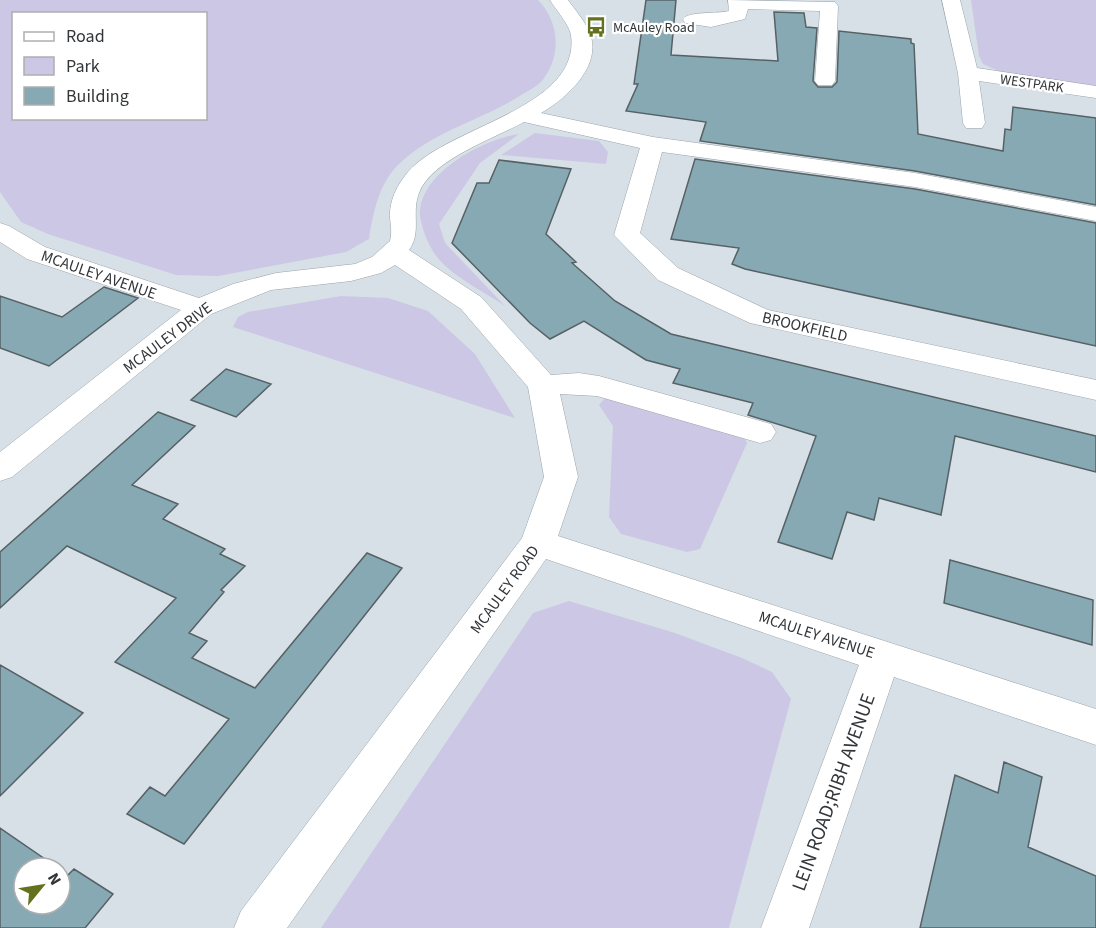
<svg xmlns="http://www.w3.org/2000/svg" width="1096" height="928" viewBox="0 0 1096 928" font-family="'Source Sans 3',sans-serif">
  <style>
    .green { fill: #ccc7e4; fill-rule: evenodd }
    .building { fill: #87a9b4; stroke: #566164; stroke-width: 1.5 }
    .lines { fill: none; stroke-linecap: round; stroke-linejoin: round }
    .minor-casing { stroke: #9ba4ab; stroke-width: 1 }
    .minor { fill: #fff; fill-rule: evenodd }
    .labels { text-anchor: middle; stroke-width: 4.5; stroke-linejoin: round; paint-order: stroke }
    .far-poi-label { font-size: 14px; fill: #333639; stroke: #fff; text-anchor: start }
    .far-street-label { font-size: 14px; fill: #333639; stroke: #fff }
    .street-label { font-size: 16px; fill: #333639; stroke: #fff }
    .near-street-label { font-size: 20px; fill: #333639; stroke: #fff }
  </style>
  <rect width="100%" height="100%" fill="#d7e0e7"/>
  <path class="green" d="M0 0H538C560 22 562 58 541 82 535 88 524 93 518 97 479 121 432 132 399 164 379 183 373 213 369 239L346 252 218 276 176 275 48 234 21 222 0 192ZM14 14H206V118H14Z
    M971 0H1096V86L1001 72 983 64 979 56Z
    M535 133 599 141 608 152 606 164 501 155Z
    M519 134 480 163 439 224 445 243 505 306C482 290 443 273 430 246 426 239 421 224 420 216 418 173 484 139 519 134Z
    M341 296 388 298 428 311 475 354 515 418 233 327 238 317 248 312Z
    M608 394 743 435 747 443 700 549 687 552 621 534 609 517 613 426 599 405Z
    M569 601 675 633 742 658 772 672 791 699 729 928H321L533 613Z"/>
  <path class="building" d="M646 0H676L671 55 778 61 774 12 804 13 806 27 817 28 813 81 818 87H832L837 82 839 31 911 39V43L914 44 918 134 1003 151 1005 129 1011 130 1013 107 1096 118V205L915 171 700 141 706 122 626 111 638 84H634Z
    M695 159 915 189 1096 223V346L745 269 732 264 739 248 671 239Z
    M499 160 571 169 546 234 576 262 572 263 615 301 671 334 1096 436V472L955 436 941 515 879 498 874 520 847 512 832 559 778 542 816 436 748 415 753 403 673 383 680 369 646 360 584 321 550 339 530 323 452 243 477 183H489Z
    M104 287 138 298 49 366 0 348V296L62 317Z
    M226 369 271 384 236 417 191 400Z
    M158 412 195 426 132 485 178 504 163 519 225 549 220 554 245 566 221 590 224 592 189 633 207 641 192 658 255 688 367 553 402 568 184 844 127 814 150 787 165 796 229 719 115 662 176 598 67 546 0 608V552Z
    M950 560 1093 600 1092 645 944 603Z
    M0 665 83 713 0 796Z
    M1004 762 1042 777 1028 847 1096 876V928H920L955 775 998 793Z
    M0 828 58 868H24V904H60V869L68 875 74 869 113 894 85 928H0Z"/>
  <g class="lines">
    <g class="minor-casing">
      <path id="minor" d="M550 0H568C575 10 584 20 589 31 604 65 567 98 541 113L653 137 915 173 1096 207V221L915 187 662 152 640 233 678 268 768 310 1096 380V400L750 323 658 280 614 235 640 148 524 122C495 138 431 160 419 193 411 213 422 232 409 250L481 297 551 375 579 373 599 376 771 424 776 432 771 440 760 443 597 396 560 394 578 477 558 536 1096 709V745L894 677 809 928H761L859 665 546 559 287 928H234L241 911 522 538 544 477 528 387 461 309 395 265 381 273 351 281 271 290 211 314 12 477 0 481V452L181 310 27 259 0 242V223L9 226 45 247 199 298 233 284 276 273 355 264 372 257 390 241C392 232 391 227 390 218 389 201 397 185 408 172 447 126 581 109 571 35 569 24 556 10 550 0Z
        M728 0 835 2 838 6 835 81 832 85H818L815 81 820 11 748 9 745 19 711 27 685 23 683 19C689 11 717 14 729 11Z
        M942 0H960L977 68 1096 86V98L979 81 985 123 982 128H966L963 123 958 73Z"/>
    </g>
    <use href="#minor" class="minor"/>
  </g>
  <defs>
    <g id="bus-bare" transform="scale(1.62)"><path d="M-5-6H5V4H4V6H2V4H-2V6H-4V4H-5ZM-3.5-4V0h7V-4ZM-3.5 1.2v1.5H-2V1.2ZM2 1.2v1.5H3.5V1.2Z" fill="#65721d" stroke="#fff" stroke-width="2.5" paint-order="stroke"/></g>
  </defs>
  <g fill-rule="evenodd">
    <use href="#bus-bare" x="596" y="27"/>
  </g>
  <g class="labels">
    <g class="far-poi-label">
      <text x="613" y="32">McAuley Road</text>
    </g>
    <g class="far-street-label">
      <text transform="translate(1032 83) rotate(8)" y="5">WESTPARK</text>
    </g>
    <g class="street-label">
      <text transform="translate(99 274) rotate(19)" y="6">MCAULEY AVENUE</text>
      <text transform="translate(805 326) rotate(13)" y="6">BROOKFIELD</text>
      <text transform="translate(167 337) rotate(-37)" y="6">MCAULEY DRIVE</text>
      <text transform="translate(504 589) rotate(-54)" y="6">MCAULEY ROAD</text>
      <text transform="translate(817 634) rotate(18)" y="6">MCAULEY AVENUE</text>
    </g>
    <g class="near-street-label">
      <text transform="translate(833 792) rotate(-70)" y="7">LEIN ROAD;RIBH AVENUE</text>
    </g>
  </g>
  <rect x="12" y="12" width="195" height="108" fill="#ffffff" stroke="#adafb0" stroke-width="1.5"/>
  <rect x="24" y="32" width="30" height="9" fill="#ffffff" stroke="#adafb0" stroke-width="1.5"/>
  <text x="66" y="42" font-size="18" fill="#333639">Road</text>
  <rect x="24" y="57" width="30" height="18" fill="#ccc7e4" stroke="#adafb0" stroke-width="1.5"/>
  <text x="66" y="72" font-size="18" fill="#333639">Park</text>
  <rect x="24" y="87" width="30" height="18" fill="#87a9b4" stroke="#adafb0" stroke-width="1.5"/>
  <text x="66" y="102" font-size="18" fill="#333639">Building</text>
  <g transform="translate(42 886) rotate(60)"><circle r="28" fill="#ffffff" stroke="#adafb0" stroke-width="1.5"/>
  <path d="M0-4.5L10 22L0 15L-10 22Z" fill="#65721d"/>
  <text y="-9" font-size="16" font-weight="bold" text-anchor="middle" fill="#333639">N</text>
  </g>
</svg>
